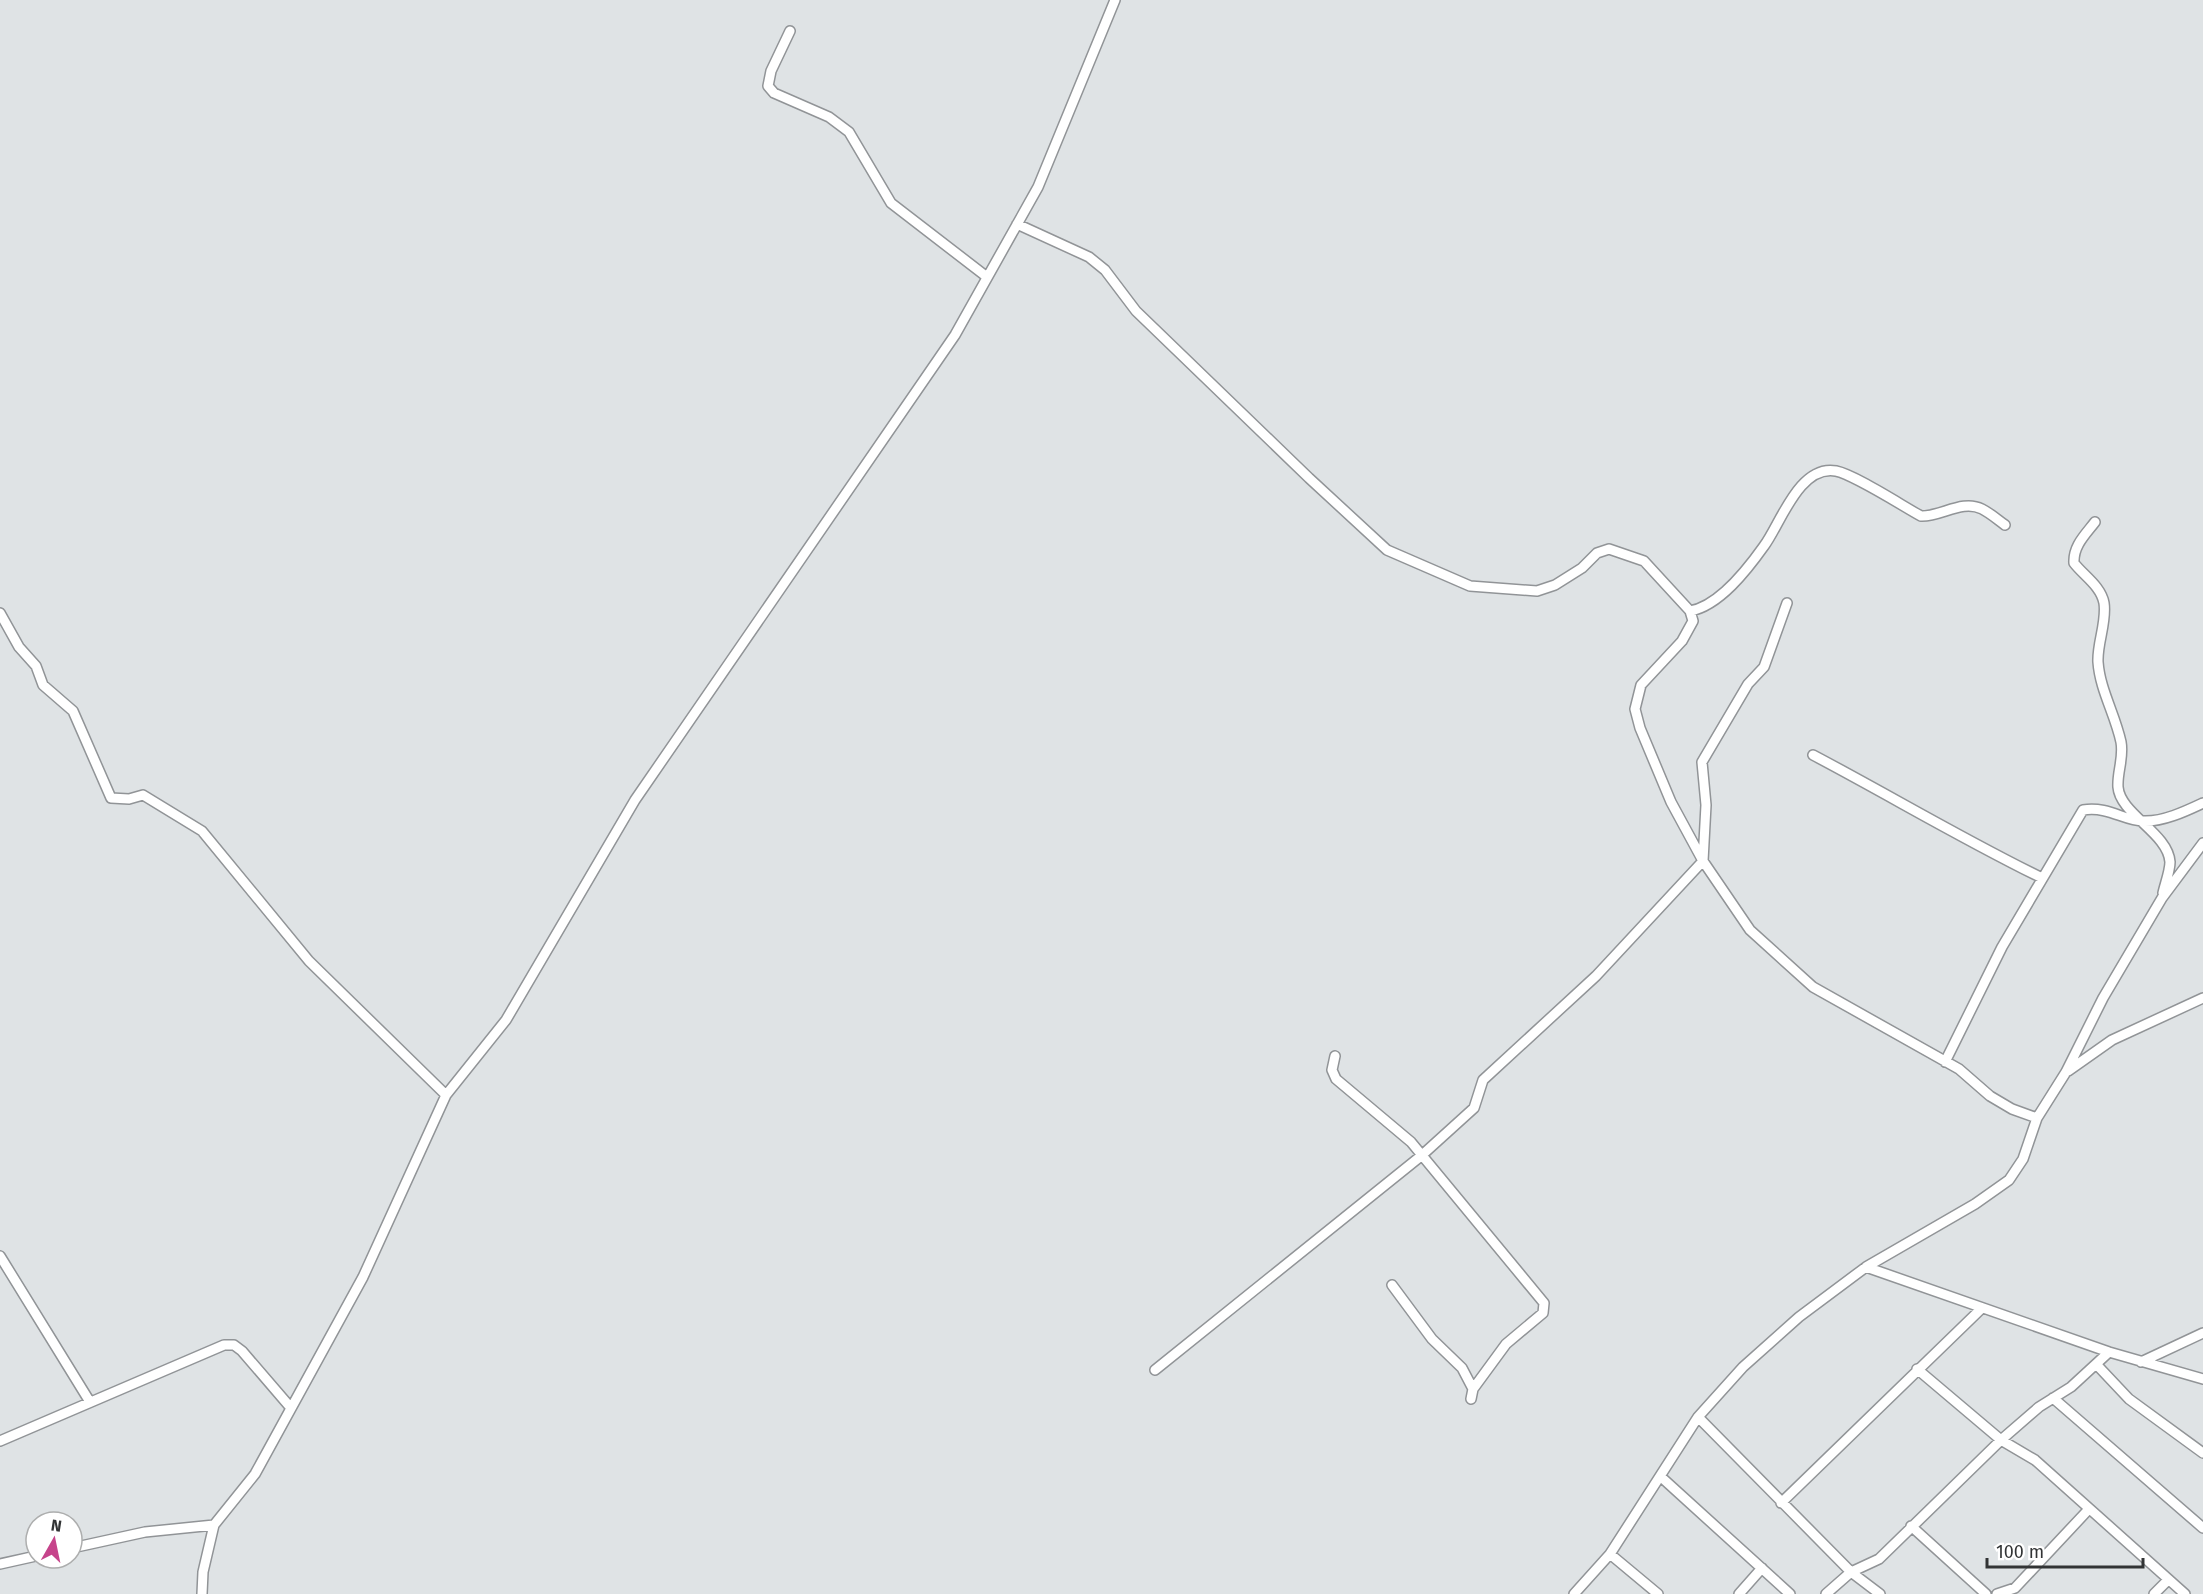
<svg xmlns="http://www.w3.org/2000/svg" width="2203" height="1594" viewBox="0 0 2203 1594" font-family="'Fira Sans',sans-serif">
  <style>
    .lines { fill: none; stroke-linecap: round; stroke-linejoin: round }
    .minor-casing { stroke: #919497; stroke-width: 12 }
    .minor { stroke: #fff; stroke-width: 9 }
  </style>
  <rect width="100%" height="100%" fill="#dfe3e5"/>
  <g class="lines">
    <g class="minor-casing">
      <path id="minor" d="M790 31 771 71 768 86 774 93 829 117 849 132 891 203 987 277
        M1017 224 1089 257 1105 270 1136 311 1309 478 1387 550 1470 586 1537 591 1555 585 1582 568 1597 553 1609 549 1644 561 1690 611 1693 621 1682 641 1641 685 1635 709 1640 728 1671 802 1703 861 1750 930 1813 987 1959 1069 1990 1096 2012 1109 2037 1118
        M2095 522C2085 535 2073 546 2074 563 2083 575 2101 586 2104 603 2107 622 2097 643 2098 662 2100 690 2115 714 2121 742 2124 758 2117 772 2118 787 2120 814 2168 833 2170 862 2170 871 2165 884 2163 893
        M1690 611C1719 606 1747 570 1764 546 1780 525 1799 464 1836 471 1855 475 1901 505 1921 516 1941 517 1962 499 1982 509 1990 513 1998 520 2005 525
        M0 613 19 647 36 666 43 685 73 711 111 798 129 799 143 795 202 831 309 961 446 1095
        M1813 755C1889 795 1964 840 2042 878
        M1335 1056 1332 1070 1336 1079 1411 1142 1544 1303 1543 1313 1506 1344 1473 1389 1471 1399
        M1945 1062 2002 947 2083 810C2109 806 2124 821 2143 821 2163 822 2186 811 2203 803
        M2068 1071 2112 1040 2203 998
        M0 1256 90 1402
        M1866 1267 2109 1352 2203 1379
        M1392 1285 1432 1339 1462 1368 1473 1389
        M2141 1362 2203 1333
        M2096 1364 2129 1399 2203 1453
        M1917 1369 2001 1440 2035 1460 2185 1594
        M1155 1370 1421 1156 1474 1108 1483 1080 1596 976 1703 861 1706 805 1702 762 1748 684 1764 667 1787 603
        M2053 1398 2203 1528
        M1698 1417 1851 1572 1880 1594
        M0 1441 224 1345H234L242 1351 291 1408
        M1660 1476 1790 1594
        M1781 1503 1982 1308
        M1911 1526 1986 1594
        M72 1548 145 1532 214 1525
        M1610 1554 1658 1594
        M0 1564 36 1556
        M202 1594 203 1572 214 1525 255 1474 363 1277 446 1095 506 1020 635 800 955 335 1038 187 1115 0
        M1574 1594 1610 1554 1698 1417 1743 1367 1799 1317 1866 1267 1975 1204 2009 1180 2023 1159 2037 1118 2066 1072 2103 998 2162 898 2203 843
        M1739 1594 1762 1568
        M1826 1594 1851 1572 1879 1559 2001 1440 2039 1407 2071 1387 2109 1352
        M1997 1594 2015 1588 2089 1509
        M2154 1594 2168 1580"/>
    </g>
    <use href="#minor" class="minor"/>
  </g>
  <g transform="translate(54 1540) rotate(9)"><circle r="28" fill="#ffffff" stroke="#adaeae" stroke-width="1.5"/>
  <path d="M0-4.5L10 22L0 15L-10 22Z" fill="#c6448b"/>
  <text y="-9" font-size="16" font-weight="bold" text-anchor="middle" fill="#323435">N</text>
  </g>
  <path d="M1987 1558v9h156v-9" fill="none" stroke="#323435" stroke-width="3"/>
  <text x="1996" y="1558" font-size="18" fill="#323435" stroke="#ffffff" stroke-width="4.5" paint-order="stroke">100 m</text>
</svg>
